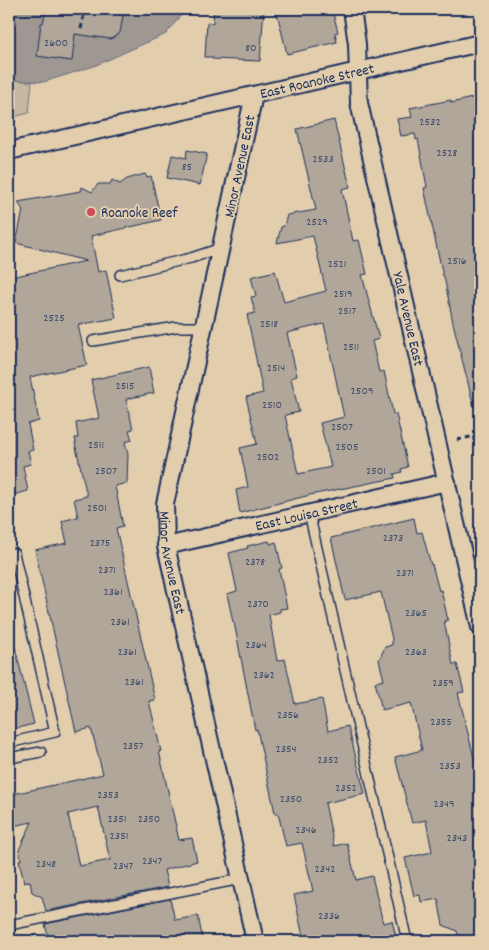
<svg xmlns="http://www.w3.org/2000/svg" width="489" height="950" viewBox="0 0 489 950" font-family="Dekko,sans-serif">
  <style>
    .green { fill: #c5b7a1; stroke: #707380 }
    .water { fill: #9e9792; stroke: #6a6d7d }
    .building { fill: #b0a699; stroke: #1b2f5e; fill-rule: evenodd }
    .lines { fill: none; stroke-linecap: round; stroke-linejoin: round }
    .lane-casing { stroke: #1b2f5e; stroke-width: 12 }
    .street-casing { stroke: #1b2f5e; stroke-width: 20 }
    .path { stroke: #1b2f5e; stroke-width: 3; stroke-dasharray: 5 4; stroke-linecap: butt }
    .lane { stroke: #e2cead; stroke-width: 9 }
    .street { stroke: #e2cead; stroke-width: 16 }
    .poi-dot { fill: #d1495b; stroke: #e2cead; stroke-width: 2 }
    .labels { text-anchor: middle; stroke-width: 4; stroke-linejoin: round; paint-order: stroke }
    .number-label { font-size: 12px; fill: #404d6d }
    .street-label { font-size: 15px; fill: #1b2f5e; stroke: #e2cead }
    .poi-label { font-size: 15px; fill: #1b2f5e; stroke: #e2cead; text-anchor: start }
  </style>
  <rect width="100%" height="100%" fill="#e2cead"/>
  <filter id="ink" filterUnits="userSpaceOnUse"><feTurbulence type="fractalNoise" baseFrequency=".02" numOctaves="2"/><feDisplacementMap in="SourceGraphic" scale="10" xChannelSelector="R" yChannelSelector="G"/><feConvolveMatrix kernelMatrix="1 2 1 2 8 2 1 2 1" color-interpolation-filters="sRGB"/></filter>
  <g filter="url(#ink)">
    <path class="green" d="M9 80 32 81 29 113 9 118Z"/>
    <path class="water" d="M9 9H186L166 34 94 66 44 82 9 80Z"/>
    <path class="building" d="M46 9H124L120 33 111 39 75 34 72 61 37 56 41 23H43Z
      M214 9H264L260 61 212 59V57H205L207 22 213 23Z
      M276 9H332L338 32 335 33 337 42 287 54Z
      M480 96V407H474L453 323 444 276H443L424 188 427 187 418 139 416 140 415 134 401 136 397 119 412 117 410 108 451 100V103Z
      M334 120 350 187 342 189 353 241 359 240 367 274 362 275 379 339 372 341 379 372 384 371 393 414H396L408 467 401 469 402 472 394 474 395 478 310 495 240 513 236 490 248 487 240 448 257 444 246 397 263 393 247 315 255 313 251 297 256 296 251 277 275 271 284 302 326 291 313 236 277 243 281 227 284 226 287 215 316 210 297 129ZM324 324 344 417 320 423 331 467 298 474 285 415 299 412 291 378 297 376 287 333Z
      M187 150 207 154 200 185 167 178 172 155 186 158Z
      M145 174 147 177 151 176 161 220 91 236 98 272 106 270 116 318 78 325 87 365 30 377 39 421 28 424 33 450 28 451 31 464 23 466 28 491 9 496V299L12 298 9 287 13 286 11 277 86 261 16 243 23 210 18 202 81 191 82 187 92 192 98 184H110L112 180 120 184 127 179Z
      M149 367 154 393 126 399 133 429 129 430 132 440 125 442 128 454 127 483 115 486 123 526 116 528 155 700 149 701 161 751H159L179 840 192 838 197 861 164 870 168 887 46 911 42 897 32 892 30 881 24 883 19 860H21L19 850 32 822 13 826 9 805V795L103 774 91 728 76 732 35 550 67 543 62 521 78 517 74 499 87 496 75 443H76L75 438H78L76 423 99 418 91 380ZM98 807 110 860 79 866 68 814Z
      M414 518 417 533 422 532 431 565 432 564 439 591 441 590 448 620 444 621 453 665 457 664 464 692 458 693 480 782V941H459L457 931 443 925 438 899 421 902 420 895 414 896 405 858 432 852 426 820 412 823 395 757 422 750 411 703 382 710 375 682 384 680 379 660 385 647 392 645V639L381 592 345 600 331 538Z
      M269 541 270 544 276 542 282 568 279 569 287 608 280 609V612L269 615 277 661 285 659 295 704 322 699 328 731 348 726 365 794 325 803 334 846 347 843 356 880 372 876 383 923 392 921 397 941H304L294 895 313 891 302 843 286 846 278 813H275L257 729 255 730 234 622H233L227 594 237 591 229 553 248 548 247 546Z
      M15 647 34 724 9 730V648Z
      M170 899 175 920 198 916 203 941H49L45 924Z"/>
    <g class="lines">
      <g class="lane-casing">
        <path id="lane" d="M120 275 191 258 221 248
          M93 341 176 327H204
          M309 513 407 941
          M9 743 55 732 14 553
          M9 758 41 752
          M9 925 241 879"/>
      </g>
      <g class="street-casing">
        <g id="street">
          <path id="s1" d="M352 9 357 44 359 103 480 627"/>
          <path id="s2" d="M254 95 165 504 166 546 255 941"/>
          <path id="s3" d="M9 151 480 43"/>
          <path id="s4" d="M166 546 447 482"/>
        </g>
      </g>
      <path class="path" d="M81 29 85 9
        M457 440 480 435"/>
      <use href="#lane" class="lane"/>
      <use href="#street" class="street"/>
    </g>
  </g>
  <circle class="poi-dot" cx="91" cy="212" r="5"/>
  <g class="labels">
    <g class="number-label">
      <text x="56" y="46">2600</text>
      <text x="251" y="51">80</text>
      <text x="430" y="125">2532</text>
      <text x="447" y="156">2528</text>
      <text x="323" y="162">2533</text>
      <text x="187" y="170">85</text>
      <text x="317" y="225">2529</text>
      <text x="457" y="264">2516</text>
      <text x="337" y="267">2521</text>
      <text x="343" y="297">2519</text>
      <text x="347" y="314">2517</text>
      <text x="54" y="321">2525</text>
      <text x="269" y="327">2518</text>
      <text x="351" y="350">2511</text>
      <text x="276" y="371">2514</text>
      <text x="125" y="389">2515</text>
      <text x="362" y="394">2509</text>
      <text x="272" y="408">2510</text>
      <text x="342" y="430">2507</text>
      <text x="96" y="448">2511</text>
      <text x="347" y="450">2505</text>
      <text x="268" y="460">2502</text>
      <text x="106" y="474">2507</text>
      <text x="376" y="474">2501</text>
      <text x="97" y="511">2501</text>
      <text x="393" y="541">2373</text>
      <text x="100" y="546">2375</text>
      <text x="255" y="565">2378</text>
      <text x="107" y="573">2371</text>
      <text x="405" y="576">2371</text>
      <text x="113" y="595">2361</text>
      <text x="258" y="607">2370</text>
      <text x="416" y="616">2365</text>
      <text x="120" y="625">2361</text>
      <text x="256" y="648">2364</text>
      <text x="127" y="655">2361</text>
      <text x="416" y="655">2363</text>
      <text x="264" y="678">2362</text>
      <text x="134" y="685">2361</text>
      <text x="443" y="686">2359</text>
      <text x="288" y="718">2356</text>
      <text x="441" y="725">2355</text>
      <text x="133" y="749">2357</text>
      <text x="286" y="752">2354</text>
      <text x="328" y="763">2352</text>
      <text x="450" y="769">2353</text>
      <text x="346" y="791">2352</text>
      <text x="108" y="798">2353</text>
      <text x="291" y="802">2350</text>
      <text x="444" y="807">2349</text>
      <text x="117" y="822">2351</text>
      <text x="149" y="822">2350</text>
      <text x="306" y="833">2346</text>
      <text x="119" y="839">2351</text>
      <text x="457" y="841">2343</text>
      <text x="152" y="864">2347</text>
      <text x="46" y="867">2348</text>
      <text x="123" y="869">2347</text>
      <text x="325" y="872">2342</text>
      <text x="329" y="919">2336</text>
    </g>
    <g class="street-label">
      <text dy="5" stroke="none"><textPath href="#s3" startOffset="316">East Roanoke Street</textPath></text>
      <text transform="translate(239 166) rotate(-78)" y="5">Minor Avenue East</text>
      <text dy="5" stroke="none"><textPath href="#s1" startOffset="316">Yale Avenue East</textPath></text>
      <text dy="5" stroke="none"><textPath href="#s4" startOffset="144">East Louisa Street</textPath></text>
      <text dy="5" stroke="none"><textPath href="#s2" startOffset="478">Minor Avenue East</textPath></text>
    </g>
    <g class="poi-label">
      <text x="101" y="217">Roanoke Reef</text>
    </g>
  </g>
  <rect width="489" height="950" fill="none" stroke="#e2cead" stroke-width="30"/>
  <rect x="15" y="15" width="459" height="920" fill="none" stroke="#1b2f5e" stroke-width="2" filter="url(#ink)"/>
</svg>
